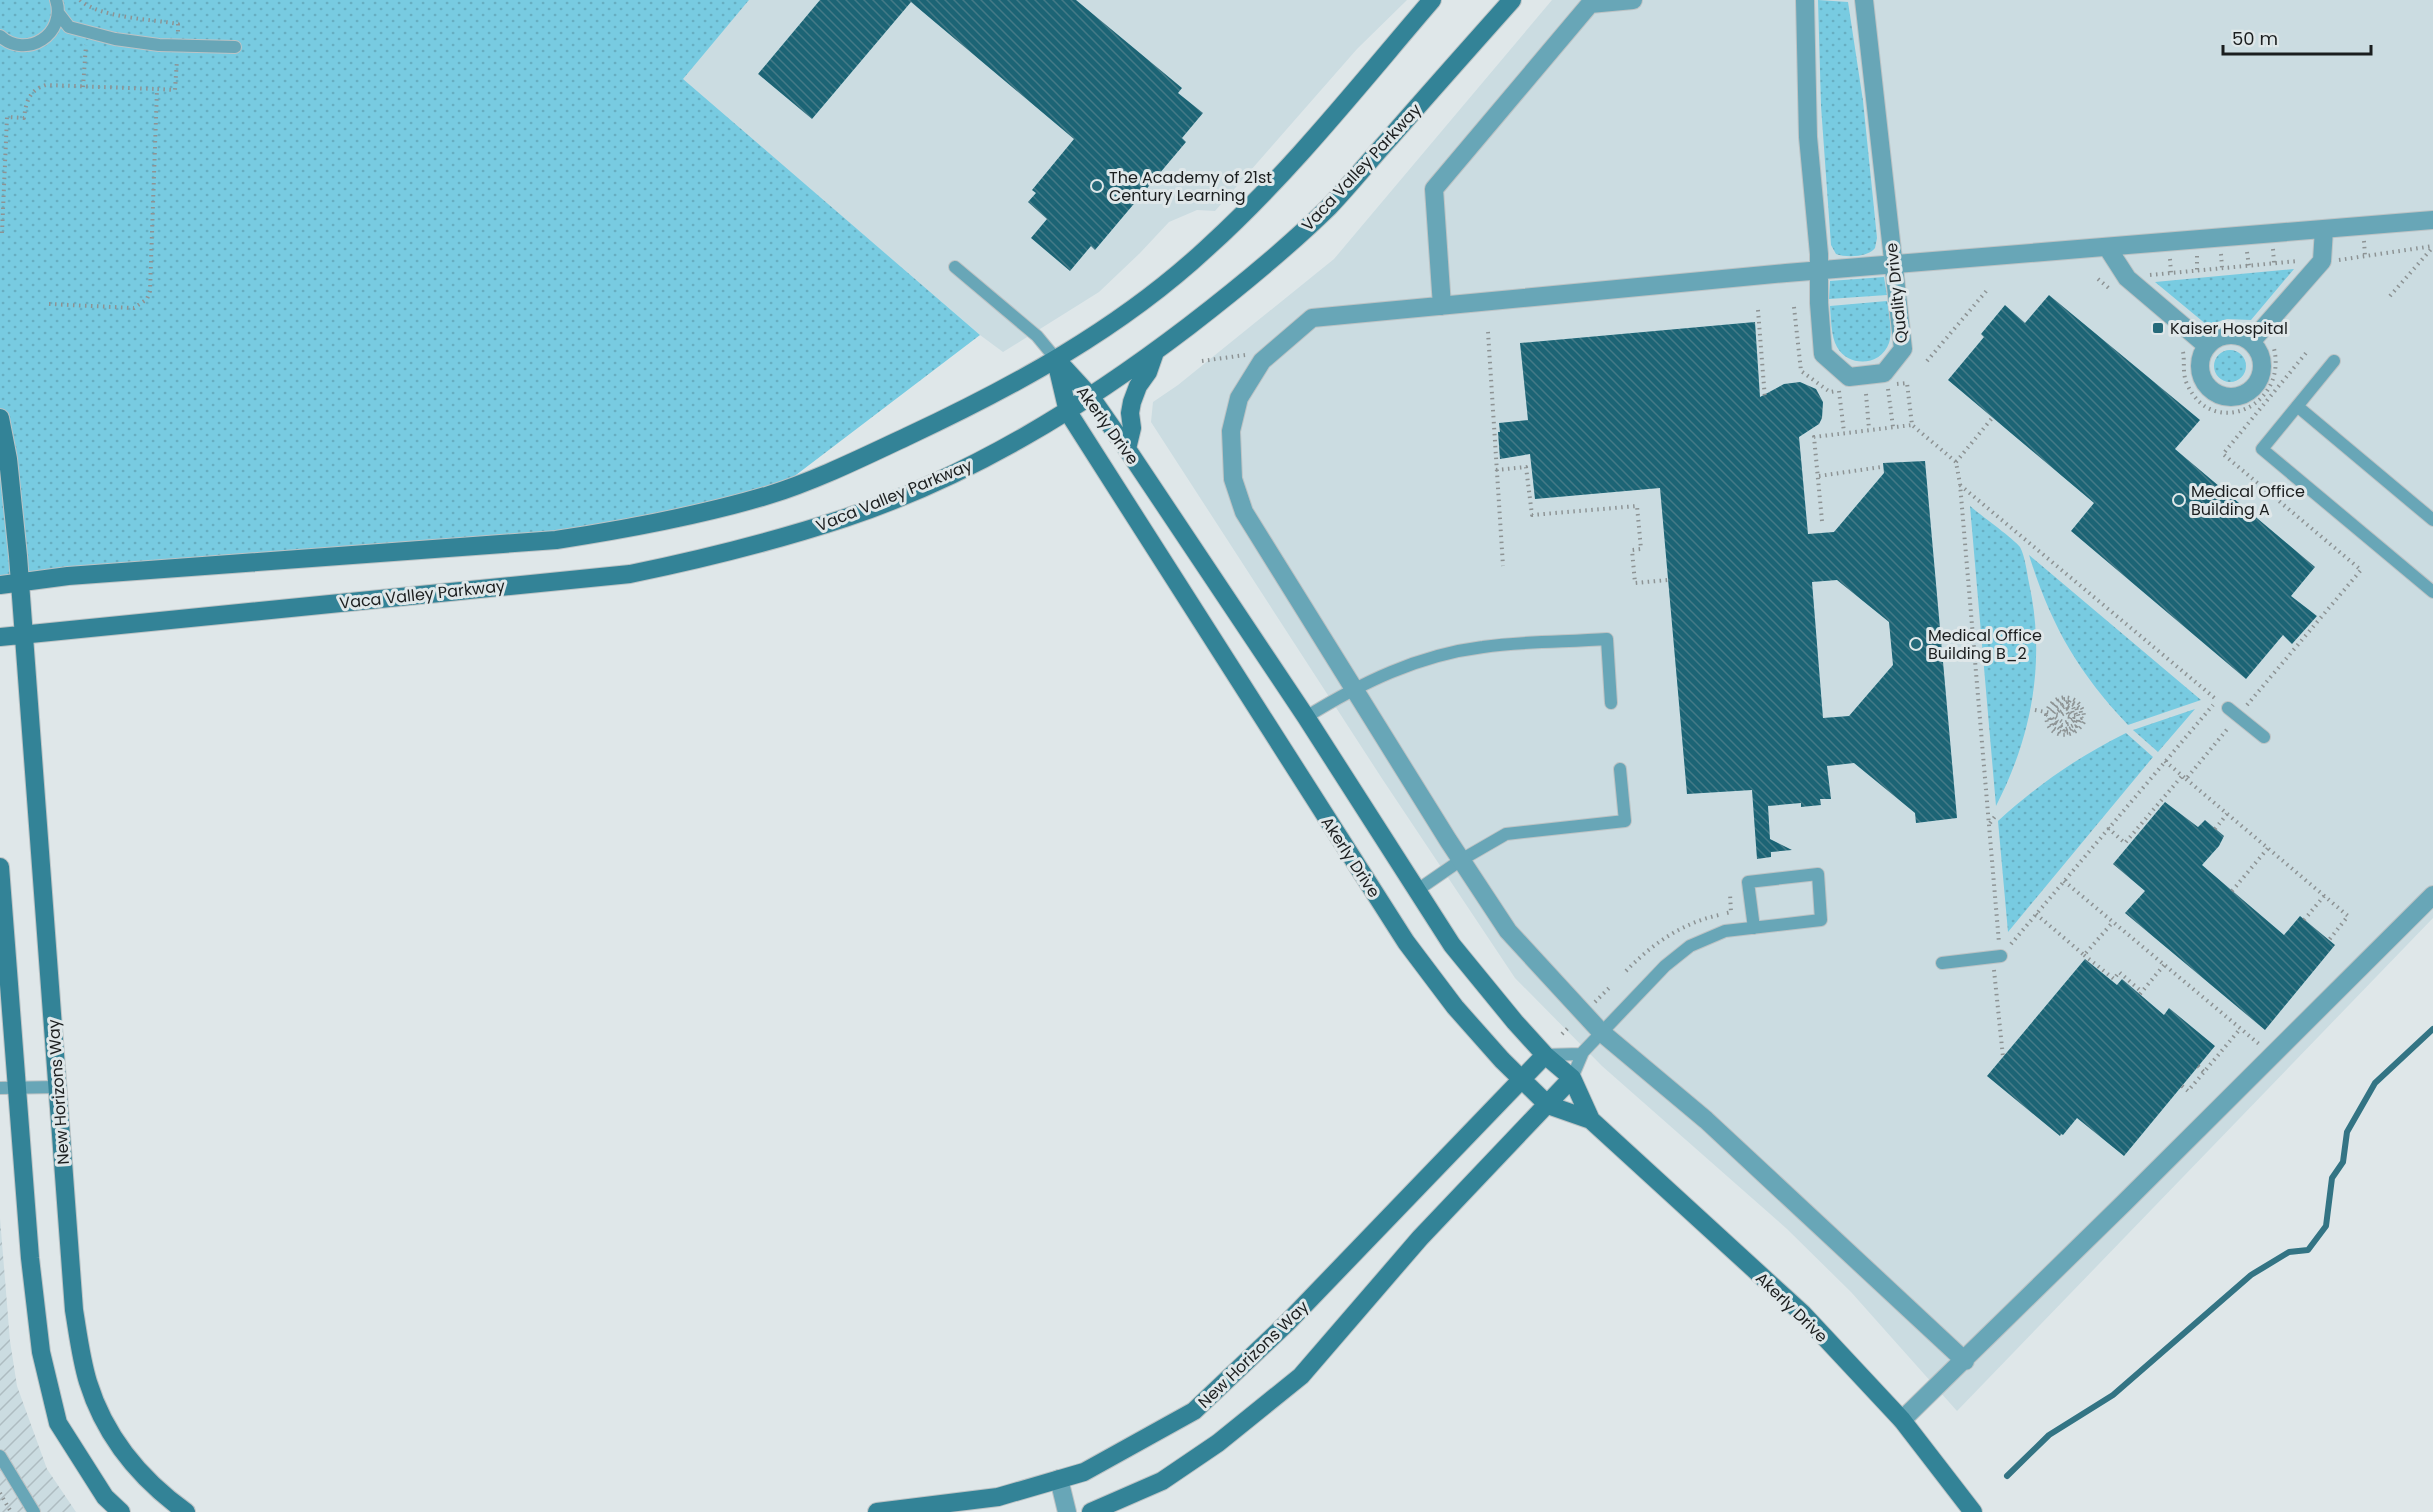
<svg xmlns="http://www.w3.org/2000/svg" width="2433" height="1512" viewBox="0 0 2433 1512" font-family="Poppins,sans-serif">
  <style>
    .built { fill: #cbdce1 }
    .industrial { fill: url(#industrial-furrows) }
    .grass { fill: url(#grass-dots) }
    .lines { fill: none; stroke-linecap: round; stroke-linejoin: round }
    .stream { stroke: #337484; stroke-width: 6 }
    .building { fill: url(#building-back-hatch); fill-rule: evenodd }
    .lane-casing { stroke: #bcc3c5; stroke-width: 14 }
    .street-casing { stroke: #bcc3c5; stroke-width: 20 }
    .secondary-casing { stroke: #bcc3c5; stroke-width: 20 }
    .path { stroke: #8d9394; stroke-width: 4; stroke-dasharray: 1.5 4.5; stroke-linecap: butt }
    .lane { stroke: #68a6b7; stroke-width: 12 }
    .street { stroke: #68a6b7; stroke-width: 18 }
    .secondary { stroke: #338397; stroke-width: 18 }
    .poi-dot { fill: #256a7a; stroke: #dfe7e9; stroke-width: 2 }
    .labels { text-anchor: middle; stroke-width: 6; stroke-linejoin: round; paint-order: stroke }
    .street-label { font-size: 16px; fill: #1b1e1f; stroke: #dfe7e9 }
    .poi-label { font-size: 16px; fill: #1b1e1f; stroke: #dfe7e9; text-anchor: start }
  </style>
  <defs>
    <pattern id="industrial-furrows" width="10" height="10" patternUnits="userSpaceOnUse" patternTransform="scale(1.5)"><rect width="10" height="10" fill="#cbdce1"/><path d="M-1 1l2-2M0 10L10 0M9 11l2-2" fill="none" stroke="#aebcc1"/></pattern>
    <pattern id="grass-dots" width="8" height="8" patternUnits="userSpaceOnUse" patternTransform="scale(1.5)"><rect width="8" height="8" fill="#78cbe1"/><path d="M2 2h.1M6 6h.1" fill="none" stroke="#67aec1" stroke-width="1.8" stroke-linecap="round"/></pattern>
    <pattern id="building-back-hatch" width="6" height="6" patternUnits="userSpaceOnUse" patternTransform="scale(1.5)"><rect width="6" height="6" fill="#1c6475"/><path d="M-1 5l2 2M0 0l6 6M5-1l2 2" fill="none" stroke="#447a87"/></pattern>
  </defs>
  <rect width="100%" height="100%" fill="#dfe7e9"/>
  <path class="built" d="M749 0H1407L1357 49 1215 211 1197 210 1169 222 1140 253 1099 292 1003 352 980 335 682 79Z
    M1552 0H2433V918L1957 1411 1851 1292 1787 1229 1602 1066 1515 978 1381 777 1151 422 1153 402 1178 385 1334 259Z"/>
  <path class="industrial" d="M0 1218 10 1341 17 1386 47 1469 76 1512H0Z"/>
  <path class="grass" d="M0 0H749L683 79 980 335 771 494 556 540 0 585Z
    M1818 0 1848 2 1863 101 1877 238 1875 248C1868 257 1847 258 1836 254L1831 245 1821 106Z
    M2294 269 2251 320 2227 319 2207 325 2155 282Z
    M1884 277 1887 295 1829 299 1830 281Z
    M1887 301C1889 314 1893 330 1889 343 1881 366 1849 368 1837 347 1831 337 1831 318 1830 306Z
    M2214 366a16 16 0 1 1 32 0a16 16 0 1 1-32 0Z
    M1970 506C1980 515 2013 538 2020 547 2025 556 2027 573 2029 583 2046 661 2032 736 1996 806Z
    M2029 555 2201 700 2128 725C2077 671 2051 625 2029 555Z
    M2195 709 2158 752 2133 730Z
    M2126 733 2153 757 2008 932 1998 821C2039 784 2076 758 2126 733Z"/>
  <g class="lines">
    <path class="stream" d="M2007 1476 2049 1435 2113 1395 2251 1275 2289 1252 2308 1250 2326 1226 2332 1178 2343 1162 2347 1132 2375 1083 2433 1029"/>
  </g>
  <path class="building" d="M820 0H1076L1182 88 1178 93 1203 113 1182 138 1186 142 1095 250 1091 246 1070 271 1031 238 1047 219 1028 202 1036 193 1032 190 1074 139 911 2 812 119 758 74Z
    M2049 295 2200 420 2175 449 2315 567 2291 596 2317 616 2292 644 2283 635 2246 679 2071 531 2094 503 1948 380 1984 337 1981 334 2005 305 2025 323Z
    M1755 322 1760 397 1784 384 1800 382 1816 389 1823 402 1822 418 1819 424 1799 437 1808 534 1834 532 1884 473 1883 463 1925 461 1957 818 1916 823 1915 813 1854 763 1827 766 1831 799H1820L1821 805 1801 807V803L1768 806 1770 839 1792 850 1771 852V857L1757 859 1752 790 1687 794 1660 488 1535 499 1530 454 1500 459 1498 432H1500L1499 423 1528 420 1520 343ZM1837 580 1889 622 1893 665 1849 716 1823 718 1812 582Z
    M2165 802 2198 827 2205 820 2224 836 2219 846 2202 865 2284 935 2300 916 2335 945 2265 1030 2125 913 2145 891 2113 864Z
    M2085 959 2117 985 2122 979 2164 1015 2169 1008 2215 1046 2124 1156 2077 1118 2063 1135 2061 1134 2060 1136 1987 1076Z"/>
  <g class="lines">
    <g class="lane-casing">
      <path id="lane" d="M59 14 69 27 115 39 159 45 235 47
        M0 36C26 60 67 34 56 0
        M955 267 1037 336 1056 359
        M2334 361 2262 449 2433 592
        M2297 406 2433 520
        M2228 708 2264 737
        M1306 717C1361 683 1418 655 1483 647 1524 641 1566 642 1607 639L1611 703
        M1416 891 1461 860 1506 834 1625 821 1620 769
        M1942 963 2001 956
        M1545 1055 1581 1054
        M1572 1078 1583 1052 1665 966 1690 946 1725 931 1821 920 1818 874 1748 882 1754 928
        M0 1088 58 1087
        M0 1456 34 1512"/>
    </g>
    <g class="street-casing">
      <path id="street" d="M1805 0 1808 137 1819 254V303L1823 354 1849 377 1884 373 1903 349 1864 0
        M2107 247 2127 278 2207 346
        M1442 306 1434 189 1590 4 1633 0
        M2200 366a31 31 0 1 1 62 0a31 31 0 1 1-62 0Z
        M2251 342 2322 261 2324 229
        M1965 1361 1706 1120 1601 1032 1508 931 1448 840 1244 512 1233 479 1231 431 1239 398 1262 361 1312 318 1786 273 2433 220
        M1902 1420 2124 1203 2433 895
        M1059 1479 1067 1512"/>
    </g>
    <g class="secondary-casing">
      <path id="secondary" d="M1056 359 1090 396 1127 449 1306 717 1452 945 1515 1022 1545 1055 1572 1078 1591 1120 1803 1314 1902 1420 1973 1512
        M1056 361 1068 412 1406 942 1455 1007 1502 1060 1548 1105 1591 1120
        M0 418 8 459 18 556 74 1310C78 1334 81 1359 88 1382 105 1437 140 1479 186 1512
        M1127 449 1132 428 1130 413 1132 402 1138 386 1148 372 1155 352
        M0 585 68 576 556 540C628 529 699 516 769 495 817 480 861 458 906 437 1013 387 1120 329 1207 248 1290 173 1359 85 1432 0
        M0 637 630 574C703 559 775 541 845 518 971 476 1084 406 1189 326 1237 289 1285 250 1329 207 1350 185 1369 161 1390 138 1430 92 1471 46 1512 0
        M0 867 30 1258 41 1352 58 1423 105 1497 121 1512
        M877 1512 998 1497 1084 1472 1194 1411 1287 1323 1545 1055
        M1091 1512 1162 1481 1218 1443 1301 1376 1420 1238 1572 1078"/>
    </g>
    <path class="path" d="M80 0C99 18 152 19 178 24V32
      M83 87 86 45
      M2 233 7 117 24 118C26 102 29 90 46 85L157 89
      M2364 241 2365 256
      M2273 249 2274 263
      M2247 252 2249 266
      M2221 254 2222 268
      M2197 256V270
      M2170 259 2171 273
      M2339 260 2433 246
      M2150 275 2298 261
      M2098 279 2111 290
      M2390 296 2433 247
      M49 304 134 308 147 299 150 291 157 89 175 90 177 60
      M1794 307 1801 371 1830 392 1836 391
      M1758 310 1765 399
      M1488 332 1503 566
      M2183 352C2185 362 2182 373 2187 384 2213 442 2291 404 2273 345
      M1202 361 1245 355
      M1927 361 1988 289
      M1897 384 1907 383 1912 425 1956 462 1960 484 1999 943
      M1888 389 1893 427
      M1839 391 1844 432
      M1866 394 1869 429
      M1956 462 1993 417
      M1496 470 1526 467 1532 515 1637 506 1641 549 1632 550 1635 583 1668 580
      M1819 476 1881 467
      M1960 485 2217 700
      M1822 521 1814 437 1912 425
      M2247 705 2361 570 2223 454 2306 353
      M2035 710 2051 713 2056 705 2067 702V699C2059 699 2053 703 2049 710H2047C2057 689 2084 696 2084 718H2082L2080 708 2070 700 2069 702 2076 707 2079 718 2076 726 2064 731V733L2072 732 2081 720 2084 722C2074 741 2046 739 2046 715H2048L2053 728 2061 732V730L2052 722 2051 716 2056 723 2066 729 2074 725 2076 720 2075 719 2069 724 2062 725 2057 721 2055 717 2064 723 2069 721 2072 715 2067 709 2060 712H2057L2065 706 2072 710 2074 717H2077L2073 707 2065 704 2057 708 2053 714 2061 715 2067 712 2070 717 2065 716
      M2165 761 2186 779 2229 727
      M2186 779 2348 916 2329 940
      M1990 823 1996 815
      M2108 828 2125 843 2182 776
      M2215 829 2227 814
      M2064 881 2259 1044
      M2232 891 2268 848
      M1727 913 1731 912 1730 894
      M2036 914 2084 955 2113 922
      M2304 920 2324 896
      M2011 944 2213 705
      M2084 955 2114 979 2119 972 2142 992
      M1994 970 2003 1057
      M1626 971C1652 944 1682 923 1719 915
      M2140 994 2164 965
      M1595 1002 1609 988
      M1562 1034 1570 1026
      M2198 1066 2204 1072
      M2182 1086 2188 1091 2240 1029
      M0 1493 11 1512"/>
    <use href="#lane" class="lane"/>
    <use href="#street" class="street"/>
    <use href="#secondary" class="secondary"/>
  </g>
  <g class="poi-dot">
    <circle cx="1097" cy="186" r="6"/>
    <rect x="2152" y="322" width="12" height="12" rx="3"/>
    <circle cx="2179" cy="500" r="6"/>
    <circle cx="1916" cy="644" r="6"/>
  </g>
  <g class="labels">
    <g class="street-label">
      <text transform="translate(1361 167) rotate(-47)" y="6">Vaca Valley Parkway</text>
      <text transform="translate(1896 293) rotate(-96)" y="6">Quality Drive</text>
      <text transform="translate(1108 425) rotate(54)" y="6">Akerly Drive</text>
      <text transform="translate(894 495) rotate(-22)" y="6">Vaca Valley Parkway</text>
      <text transform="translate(422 594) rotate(-6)" y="6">Vaca Valley Parkway</text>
      <text transform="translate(1351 857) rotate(57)" y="6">Akerly Drive</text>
      <text transform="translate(58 1092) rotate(-94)" y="6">New Horizons Way</text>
      <text transform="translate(1792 1307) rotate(44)" y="6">Akerly Drive</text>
      <text transform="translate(1253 1354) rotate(-44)" y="6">New Horizons Way</text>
    </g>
    <g class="poi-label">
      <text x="1109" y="183">The Academy of 21st<tspan x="1109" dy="18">Century Learning</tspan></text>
      <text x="2170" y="334">Kaiser Hospital</text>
      <text x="2191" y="497">Medical Office<tspan x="2191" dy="18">Building A</tspan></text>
      <text x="1928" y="641">Medical Office<tspan x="1928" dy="18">Building B_2</tspan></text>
    </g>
  </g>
  <path d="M2223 45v9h148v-9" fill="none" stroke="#1b1e1f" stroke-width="3"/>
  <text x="2232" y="45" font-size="18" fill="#1b1e1f" stroke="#dfe7e9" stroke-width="4.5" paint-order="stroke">50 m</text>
</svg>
